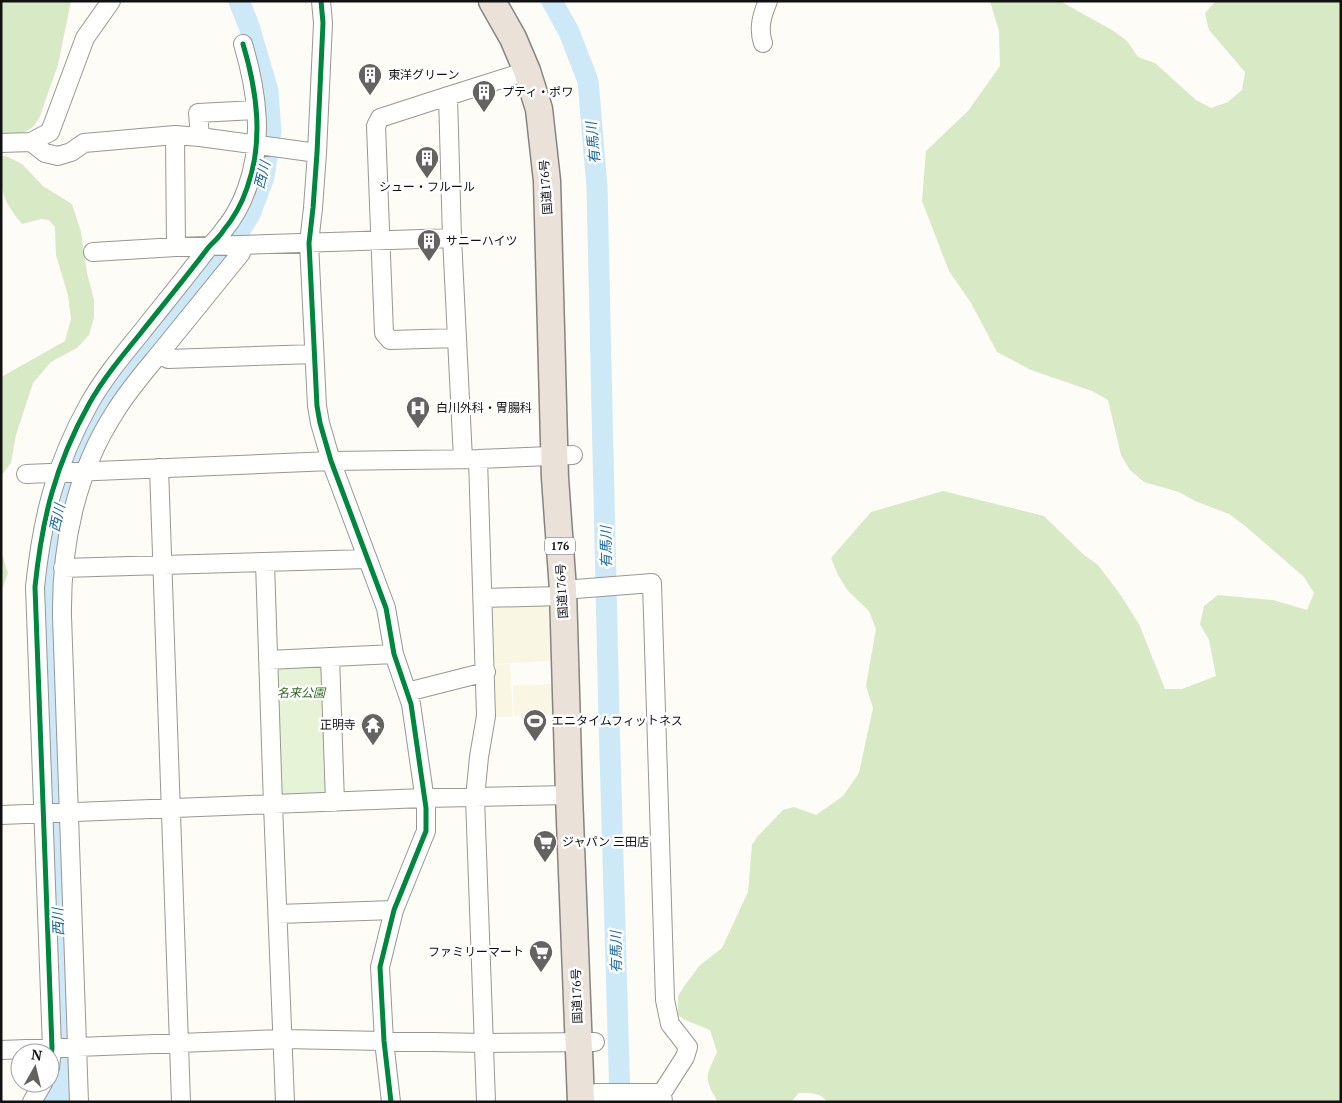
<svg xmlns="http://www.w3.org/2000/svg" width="1342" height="1103" viewBox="0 0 1342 1103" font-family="'PT Serif','Noto Sans JP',serif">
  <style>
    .farmland { fill: #f9f7e4 }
    .green { fill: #e7f3d7 }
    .forest { fill: #d8eac5 }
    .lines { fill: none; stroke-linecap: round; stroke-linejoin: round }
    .river { stroke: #cde8f7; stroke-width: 21 }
    .minor-casing { stroke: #979795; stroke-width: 20 }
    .highway-casing { stroke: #858482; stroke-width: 29 }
    .minor { stroke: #fffffe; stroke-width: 18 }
    .highway { stroke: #eae1d8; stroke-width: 26 }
    .cycleway-casing { stroke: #fff; stroke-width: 8 }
    .cycleway { stroke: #00873e; stroke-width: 5 }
    .labels { text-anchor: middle; stroke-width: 5; stroke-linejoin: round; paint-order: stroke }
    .shield { fill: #fff; stroke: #585858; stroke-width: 1 }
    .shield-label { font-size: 11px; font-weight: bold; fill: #111 }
    .poi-label { font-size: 12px; fill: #111; stroke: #fff; text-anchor: start }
    .street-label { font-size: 12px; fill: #111; stroke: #fff }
    .park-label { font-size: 12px; font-style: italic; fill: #2f6b1f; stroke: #fff }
    .water-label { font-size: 14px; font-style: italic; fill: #1768a6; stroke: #fff }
  </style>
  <rect width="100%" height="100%" fill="#fdfcf7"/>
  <path class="farmland" d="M492 604 550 605 552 661 491 664 489 607Z
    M510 664 513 716 494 717 491 665Z
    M552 684 553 715 514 716 513 685Z"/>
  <path class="green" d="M322 662 331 789 325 798 278 795 274 668Z"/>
  <path class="forest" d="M1 1H71L58 65 40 116C31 135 20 134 1 135Z
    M990 1H1060L1112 30 1127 41 1138 57 1155 63 1196 100 1211 108 1228 102 1242 90 1245 72 1209 30 1205 13 1216 1H1341V1102H827C821 1092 810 1093 799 1093L791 1102H718C703 1077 706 1077 717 1052L710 1030 685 1020 678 1015V996L683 988 699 966 722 948 748 892 752 845 757 837 783 810 794 807 816 815 843 796 859 773 873 708 866 686 876 629 869 611 848 591 838 575 831 558 871 512 943 491 1044 516 1084 555 1098 565 1120 594 1139 624 1165 689H1182L1216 676 1209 640 1200 624 1204 606 1218 595 1273 600 1307 610 1314 593 1304 577 1244 525 1229 514 1195 501 1179 492 1144 482 1130 470 1121 455 1108 400 1092 391 1031 370 997 352 971 303 949 271 922 201 926 151 968 111 1000 66 999 31Z
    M1 156H6L22 164 43 186 72 204 81 232 87 273 94 300V318L89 335 77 348 51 362 33 383 16 435 11 463 1 476V375L3 376 65 341 71 319 68 295 56 255 55 227 49 220 41 219 22 224C0 197 1 190 1 156Z
    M1 551 8 573 1 592Z"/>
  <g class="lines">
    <path class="river" d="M552 1 569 32 588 81 597 187 609 719 620 1102
      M44 1102 62 1073
      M65 1102 62 1073 59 947 44 598 45 571 63 490 77 455 93 424 113 388 144 352 162 327 236 237 250 214 264 177 271 131 268 91 249 26 239 1"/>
    <g class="minor-casing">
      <path id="minor" d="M321 1 323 23 317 153 313 208 309 243 317 406 320 423 331 461 386 608 394 654 411 704 426 808V831L394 910 380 967 384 1041 391 1102
        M763 43C758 28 762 15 768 1
        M448 96 380 118 376 126 384 333 390 340 457 338
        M175 135 176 247
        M200 137 198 113 256 110
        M31 142 45 153 58 156 71 152 84 143 175 135 200 137 317 153
        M1 143 31 142 50 132 85 38 111 1
        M93 252 176 247 452 238
        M159 354 168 359 314 354
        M463 459 452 238 448 96 527 71
        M478 459 486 716 479 757 475 798 486 1102
        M159 468 181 1102
        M26 474 331 461 478 459 573 455
        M265 563 273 805 285 1102
        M63 568 368 559
        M563 590 652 583 665 1000 670 1024 688 1047 685 1057 662 1093 663 1102
        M483 598 563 596
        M330 657 335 802
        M268 660 394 654
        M407 692 486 672
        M1 815 424 798 569 795
        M278 914 394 910
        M1 1050 283 1039 484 1043 595 1042
        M50 1068 52 1048 35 587C42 519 55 465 89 404 103 379 122 356 140 334 163 305 186 277 208 248 213 242 219 238 223 231 233 219 242 203 247 188 264 141 257 91 243 44
        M596 1093H662
        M32 1102 43 1083
        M79 1102 62 616C61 545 76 472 115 412 129 389 147 369 164 348 189 317 215 285 241 253L242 245"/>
    </g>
    <g class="highway-casing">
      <path id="highway" d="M492 1 513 38 527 71 539 109 547 181 555 478 563 590 569 795 581 1102"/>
    </g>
    <use href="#minor" class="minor"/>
    <use href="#highway" class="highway"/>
    <g class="cycleway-casing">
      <path id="cycleway" d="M321 1 323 23 317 153 313 208 309 243 317 406 320 423 331 461 386 608 394 654 411 704 426 808V831L394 910 380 967 384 1041 391 1102
        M50 1068 52 1048 35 587C42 519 55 465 89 404 103 379 122 356 140 334 163 305 186 277 208 248 213 242 219 238 223 231 233 219 242 203 247 188 264 141 257 91 243 44"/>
    </g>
    <use href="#cycleway" class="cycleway"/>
  </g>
  <defs>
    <g id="building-pin" transform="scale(1.25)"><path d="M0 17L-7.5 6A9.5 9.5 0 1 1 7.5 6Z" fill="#646362" stroke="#fff"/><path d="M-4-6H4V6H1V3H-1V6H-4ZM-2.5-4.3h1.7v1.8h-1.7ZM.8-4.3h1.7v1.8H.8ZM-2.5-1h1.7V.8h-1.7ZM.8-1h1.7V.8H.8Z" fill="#fff"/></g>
    <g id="hospital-pin" transform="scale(1.25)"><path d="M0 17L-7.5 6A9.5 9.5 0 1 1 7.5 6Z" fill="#646362" stroke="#fff"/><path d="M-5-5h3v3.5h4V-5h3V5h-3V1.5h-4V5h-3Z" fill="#fff"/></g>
    <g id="stadium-pin" transform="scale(1.25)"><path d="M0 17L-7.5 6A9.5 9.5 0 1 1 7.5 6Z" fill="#646362" stroke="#fff"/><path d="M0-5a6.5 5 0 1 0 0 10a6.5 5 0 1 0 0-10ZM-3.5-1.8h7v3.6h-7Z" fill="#fff"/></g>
    <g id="temple-pin" transform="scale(1.25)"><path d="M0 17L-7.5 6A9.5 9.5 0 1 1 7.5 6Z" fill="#646362" stroke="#fff"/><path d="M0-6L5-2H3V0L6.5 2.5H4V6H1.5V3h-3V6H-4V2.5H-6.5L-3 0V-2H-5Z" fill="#fff"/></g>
    <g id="supermarket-pin" transform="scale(1.25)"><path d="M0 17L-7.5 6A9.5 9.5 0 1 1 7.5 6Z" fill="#646362" stroke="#fff"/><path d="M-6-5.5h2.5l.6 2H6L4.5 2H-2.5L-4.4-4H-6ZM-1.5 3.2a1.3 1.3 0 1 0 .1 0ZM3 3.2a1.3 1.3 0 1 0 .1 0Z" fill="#fff"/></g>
  </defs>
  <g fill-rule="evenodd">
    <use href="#building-pin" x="370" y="75"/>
    <use href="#building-pin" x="484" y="92"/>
    <use href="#building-pin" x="427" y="158"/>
    <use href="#building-pin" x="429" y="241"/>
    <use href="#hospital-pin" x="418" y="408"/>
    <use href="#stadium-pin" x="535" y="721"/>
    <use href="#temple-pin" x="373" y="725"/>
    <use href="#supermarket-pin" x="545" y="842"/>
    <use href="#supermarket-pin" x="541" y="952"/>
  </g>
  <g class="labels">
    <rect class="shield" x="545" y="537.5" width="30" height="17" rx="4"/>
    <g class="shield-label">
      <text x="560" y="550">176</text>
    </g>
    <g class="poi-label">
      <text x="388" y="79">東洋グリーン</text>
      <text x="502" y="96">プティ・ポワ</text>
      <text x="427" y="191" text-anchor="middle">シュー・フルール</text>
      <text x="446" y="245">サニーハイツ</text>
      <text x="436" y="412">白川外科・胃腸科</text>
      <text x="552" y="725">エニタイムフィットネス</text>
      <text x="356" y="729" text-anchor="end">正明寺</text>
      <text x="562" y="846">ジャパン 三田店</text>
      <text x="524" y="956" text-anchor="end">ファミリーマート</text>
    </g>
    <g class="street-label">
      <text transform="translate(546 187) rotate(-94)" y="4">国道176号</text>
      <text transform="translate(562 591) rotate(-93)" y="4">国道176号</text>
      <text transform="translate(577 996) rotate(-92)" y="4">国道176号</text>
    </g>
    <g class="park-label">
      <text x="301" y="697">名来公園</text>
    </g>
    <g class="water-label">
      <text transform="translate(593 143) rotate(-95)" y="5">有馬川</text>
      <text transform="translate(262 175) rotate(-76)" y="5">西川</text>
      <text transform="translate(57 518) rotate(-78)" y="5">西川</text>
      <text transform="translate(606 547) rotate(-91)" y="5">有馬川</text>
      <text transform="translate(58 922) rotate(-92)" y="5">西川</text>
      <text transform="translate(616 952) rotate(-91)" y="5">有馬川</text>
    </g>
  </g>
  <rect width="1342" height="1103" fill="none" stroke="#111111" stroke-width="5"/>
  <g transform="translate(35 1068) rotate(8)"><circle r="24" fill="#ffffff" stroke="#a0a0a0"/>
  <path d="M0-4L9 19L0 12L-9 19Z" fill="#646362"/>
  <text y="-8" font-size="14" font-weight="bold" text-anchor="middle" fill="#111111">N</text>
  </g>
</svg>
